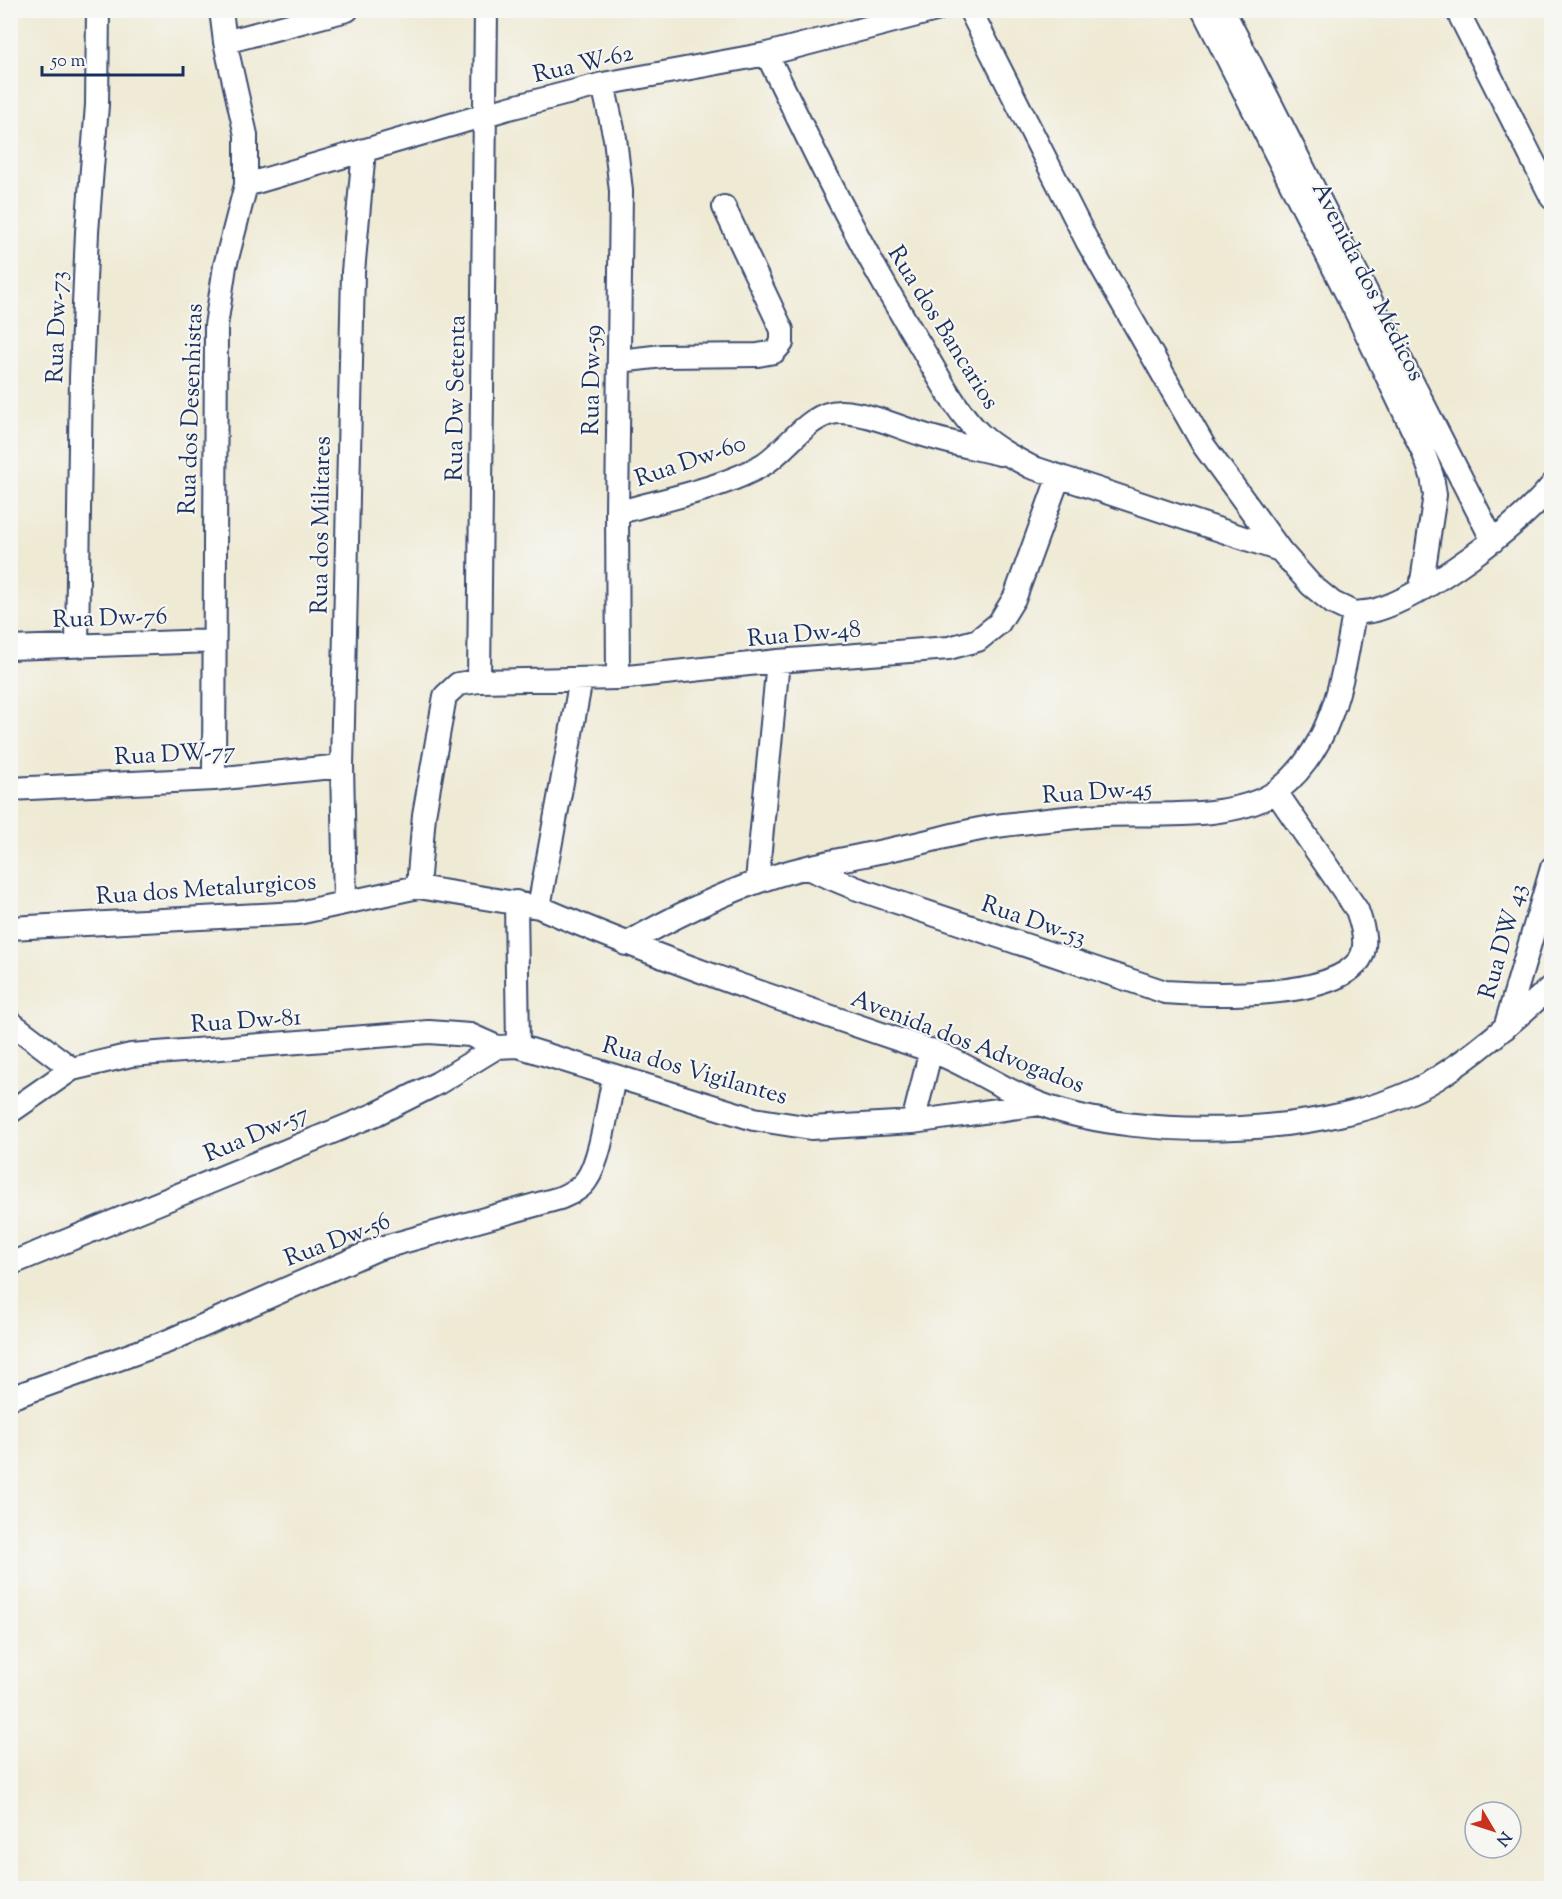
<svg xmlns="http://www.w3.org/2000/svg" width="1562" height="1899" viewBox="0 0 1562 1899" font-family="'Sorts Mill Goudy',serif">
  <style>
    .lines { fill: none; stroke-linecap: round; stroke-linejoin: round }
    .street-casing { stroke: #3b4b70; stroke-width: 26 }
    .street { stroke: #fff; stroke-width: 22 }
    .labels { text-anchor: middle; stroke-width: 4.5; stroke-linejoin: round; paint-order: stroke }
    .street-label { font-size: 24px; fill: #1b2f5e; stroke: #f6f6f2 }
  </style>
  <rect width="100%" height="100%" fill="#f6f6f2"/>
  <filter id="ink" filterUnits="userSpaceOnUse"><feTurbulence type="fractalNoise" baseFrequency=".0167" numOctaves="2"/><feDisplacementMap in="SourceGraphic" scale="12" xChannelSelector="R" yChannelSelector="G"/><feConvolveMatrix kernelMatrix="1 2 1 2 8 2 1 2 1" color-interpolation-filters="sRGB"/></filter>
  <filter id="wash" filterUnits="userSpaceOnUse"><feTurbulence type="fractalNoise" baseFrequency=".008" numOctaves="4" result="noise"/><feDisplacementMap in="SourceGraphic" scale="24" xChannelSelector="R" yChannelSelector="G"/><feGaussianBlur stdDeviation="1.35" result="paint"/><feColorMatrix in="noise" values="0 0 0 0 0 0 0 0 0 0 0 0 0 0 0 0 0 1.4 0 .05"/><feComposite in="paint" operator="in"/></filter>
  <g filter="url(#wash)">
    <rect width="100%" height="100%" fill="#efead4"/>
  </g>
  <g filter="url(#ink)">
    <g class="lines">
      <g class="street-casing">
        <path id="street" d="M970 10 1087 241 1204 446 1280 550 1311 585 1333 603 1354 613
          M1203 10 1357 314 1423 451 1432 476 1435 495 1421 588
          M1223 10 1493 541
          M1457 10 1552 198
          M225 42 347 10
          M767 54C815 154 862 251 920 345 938 375 955 410 981 435 995 448 1014 458 1031 467L1280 550
          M603 84 615 138 621 191 617 513 618 678
          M246 185 509 108 603 84 767 54 936 10
          M619 361 663 356 758 355 774 352 782 343V330L724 207
          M617 513C661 500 725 488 764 464 788 449 810 411 841 412 869 413 898 427 924 435 949 443 975 448 1000 454
          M1354 613C1361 612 1369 612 1376 610 1425 596 1521 525 1552 485
          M77 645 81 377 87 232 97 105 98 10
          M10 648 212 641
          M479 681 486 10
          M214 779 216 326 225 266 246 185V135L225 42 221 10
          M10 789 214 779 342 766
          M807 868 855 888 1165 992C1210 995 1333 1000 1360 959 1369 945 1362 924 1357 910L1276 792
          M757 881 778 661
          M418 887 424 815 445 696 458 684 479 681 618 678 778 661 949 648 978 640 999 623 1015 597 1059 476
          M345 902 342 766 353 272 364 150
          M516 902 518 1046
          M539 907 581 679
          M10 928 298 913 418 887 539 907C666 962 796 1005 926 1049 966 1062 1000 1089 1040 1104 1143 1143 1341 1137 1436 1079 1478 1053 1515 1019 1552 986
          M626 944C668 920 712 898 757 882 803 865 854 858 902 847 936 840 970 829 1004 825 1037 821 1071 817 1104 815 1153 813 1236 821 1277 791 1333 748 1343 678 1354 613
          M10 1022 72 1069
          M1505 1028 1552 868
          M10 1112 72 1069 131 1055 429 1032 470 1035 497 1047
          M913 1122 931 1050
          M10 1264 376 1114 438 1083 497 1047 518 1046 754 1119 811 1128 913 1122 1039 1104
          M10 1398 166 1342 377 1249 560 1198C571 1193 581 1189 587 1179 601 1159 608 1103 614 1078"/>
      </g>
      <use href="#street" class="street"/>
    </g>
  </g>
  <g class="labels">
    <g class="street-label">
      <text transform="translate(583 63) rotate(-13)" y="8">Rua W-62</text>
      <text transform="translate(1369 281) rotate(63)" y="8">Avenida dos Médicos</text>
      <text transform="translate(56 327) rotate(-88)" y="8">Rua Dw-73</text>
      <text transform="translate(944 327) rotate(58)" y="8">Rua dos Bancarios</text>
      <text transform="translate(591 380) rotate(-89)" y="8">Rua Dw-59</text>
      <text transform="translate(455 398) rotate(-89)" y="8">Rua Dw Setenta</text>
      <text transform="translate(190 409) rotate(-88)" y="8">Rua dos Desenhistas</text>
      <text transform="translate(690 460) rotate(-19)" y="8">Rua Dw-60</text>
      <text transform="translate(320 525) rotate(-89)" y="8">Rua dos Militares</text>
      <text transform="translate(110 617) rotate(-2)" y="8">Rua Dw-76</text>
      <text transform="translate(804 633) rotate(-5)" y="8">Rua Dw-48</text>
      <text transform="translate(175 753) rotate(-3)" y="8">Rua DW-77</text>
      <text transform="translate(1097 791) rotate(-4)" y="8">Rua Dw-45</text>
      <text transform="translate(206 888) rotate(-4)" y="8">Rua dos Metalurgicos</text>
      <text transform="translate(1034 920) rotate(19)" y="8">Rua Dw-53</text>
      <text transform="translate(1502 941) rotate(-74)" y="8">Rua DW 43</text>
      <text transform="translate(246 1020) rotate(-4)" y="8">Rua Dw-81</text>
      <text transform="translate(968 1041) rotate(21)" y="8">Avenida dos Advogados</text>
      <text transform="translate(695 1070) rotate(16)" y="8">Rua dos Vigilantes</text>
      <text transform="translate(256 1133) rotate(-23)" y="8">Rua Dw-57</text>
      <text transform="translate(337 1239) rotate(-21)" y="8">Rua Dw-56</text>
    </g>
  </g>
  <rect width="1562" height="1899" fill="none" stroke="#f6f6f2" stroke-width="36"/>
  <g transform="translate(1493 1830) rotate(129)"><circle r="28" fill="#f6f6f2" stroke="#9ea6b7" stroke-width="1.5"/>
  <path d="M0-4.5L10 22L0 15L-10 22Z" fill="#c8321e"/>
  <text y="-9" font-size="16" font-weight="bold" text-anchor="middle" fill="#1b2f5e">N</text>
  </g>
  <path d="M42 66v9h141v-9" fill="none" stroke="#1b2f5e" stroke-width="3"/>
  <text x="51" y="66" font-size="18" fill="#1b2f5e" stroke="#f6f6f2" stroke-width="4.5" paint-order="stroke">50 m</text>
</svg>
